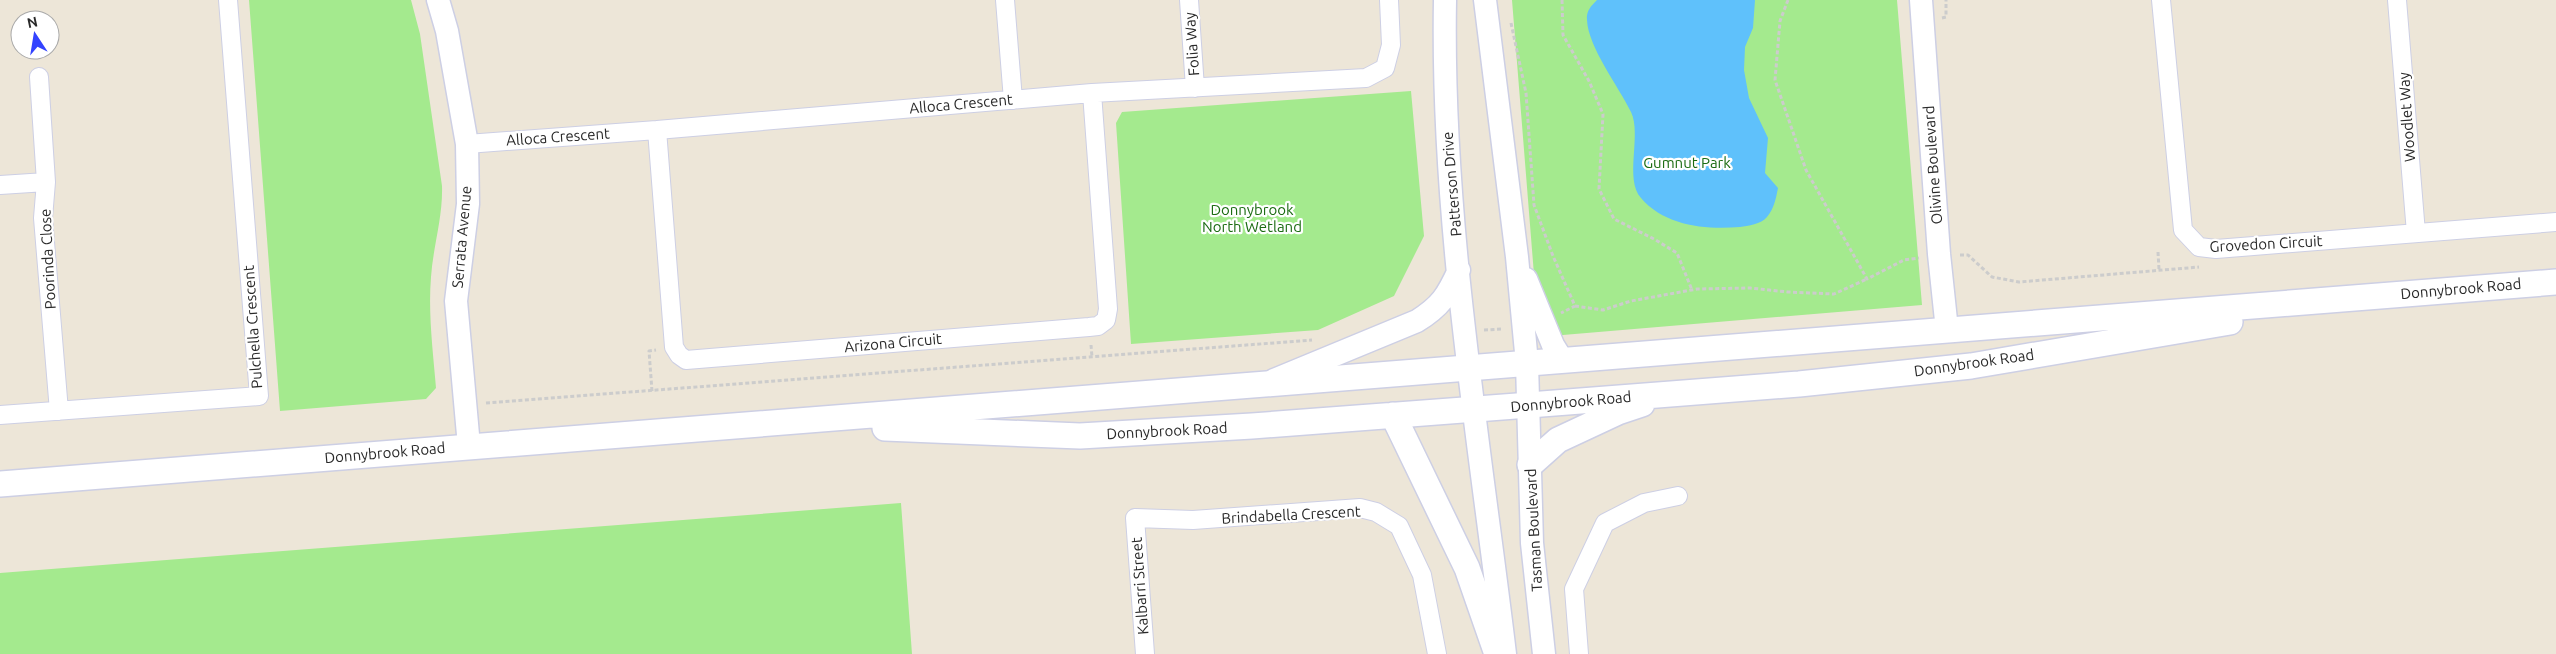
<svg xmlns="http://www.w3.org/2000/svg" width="2556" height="654" viewBox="0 0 2556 654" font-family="Ubuntu,sans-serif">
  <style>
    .green { fill: #a4ea8e }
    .water { fill: #5fc1fb }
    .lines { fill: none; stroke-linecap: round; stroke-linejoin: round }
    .minor-casing { stroke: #cdcfe4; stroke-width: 20 }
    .tertiary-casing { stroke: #cdcfe4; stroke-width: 25 }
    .secondary-casing { stroke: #cdcfe4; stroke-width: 28 }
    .path { stroke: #ccc; stroke-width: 3; stroke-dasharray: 4 2.5; stroke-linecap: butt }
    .minor { stroke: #fff; stroke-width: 18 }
    .tertiary { stroke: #fff; stroke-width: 22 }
    .secondary { stroke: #fff; stroke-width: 25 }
    .labels { text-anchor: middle; stroke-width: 4.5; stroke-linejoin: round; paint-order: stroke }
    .street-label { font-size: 15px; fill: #292929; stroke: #fff }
    .park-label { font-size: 15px; fill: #1b6c12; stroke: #fff }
  </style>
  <rect width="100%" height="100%" fill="#ede6d8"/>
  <path class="green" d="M249 0H411L420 34 442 186C443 217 433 247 431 277 428 314 433 351 436 388L426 399 280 411Z
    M1512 0H1897L1922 305 1539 337Z
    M1411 91 1424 236 1394 296 1318 330 1131 344 1116 123 1122 112Z
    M901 503 912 654H0V573Z"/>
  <path class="water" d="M1597 0H1755L1753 28 1745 47 1744 70 1749 98 1768 138 1765 173 1778 188C1776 198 1774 209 1767 217 1761 224 1748 226 1740 227 1706 230 1665 226 1641 198 1624 179 1642 135 1631 112 1619 87 1588 47 1587 20 1586 11 1591 6 1597 0Z"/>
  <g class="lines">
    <g class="minor-casing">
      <path id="minor" d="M1005 0 1013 100
        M1189 0 1195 88
        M2161 0 2183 230 2199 247 2216 249 2556 222
        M2397 0 2416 233
        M39 77 46 182 43 218 59 411
        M657 130 674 347 679 355 686 360 1089 327 1098 326 1106 320 1108 309 1092 93
        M467 144 657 130 1092 93 1366 78 1385 68 1391 45 1389 0
        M0 185 46 182
        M0 415 259 396 228 0
        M1145 654 1135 518 1193 520 1360 508 1376 512 1399 526 1422 575 1437 654
        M1579 654 1574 589 1605 523 1644 503 1678 496"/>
    </g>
    <g class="tertiary-casing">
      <path id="tertiary" d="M438 0 447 31 467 144 468 204 456 301 469 446
        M1445 0C1441 219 1479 437 1505 654
        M1485 0 1517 257 1527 363 1532 543 1544 654
        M1921 0 1939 254 1947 330
        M1526 279 1553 345 1563 361
        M1274 380 1417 321C1441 306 1447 296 1459 270"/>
    </g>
    <g class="secondary-casing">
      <path id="secondary" d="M1393 415 1467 568 1497 654
        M885 428 1080 436 1252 426 1529 405 1799 384 1971 366 2230 322
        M1530 465 1558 440 1618 412 1642 404
        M0 484 2556 282"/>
    </g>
    <path class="path" d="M1562 0 1563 35 1589 81 1603 114 1599 189 1614 219 1654 239 1677 253 1692 290
      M1788 0 1780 21 1775 80 1806 170 1867 279 1904 260 1919 258
      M1942 18 1946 17V0
      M1511 23 1526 93 1534 205 1553 256 1575 306 1561 313
      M2158 252 2159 269
      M1960 255H1968L1992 277 2019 282 2199 267
      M1575 306 1603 310 1631 301 1697 289 1750 288 1788 292 1834 294 1867 279
      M1484 330 1503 329
      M1091 345 1092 357
      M652 391 649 351 656 350
      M486 403 1312 340"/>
    <use href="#minor" class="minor"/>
    <use href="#tertiary" class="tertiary"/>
    <use href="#secondary" class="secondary"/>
  </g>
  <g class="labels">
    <g class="street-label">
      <text transform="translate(1192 44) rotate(-94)" y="5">Folia Way</text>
      <text transform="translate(961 104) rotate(-5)" y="5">Alloca Crescent</text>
      <text transform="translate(2407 117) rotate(-94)" y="5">Woodlet Way</text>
      <text transform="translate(558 137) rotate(-4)" y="5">Alloca Crescent</text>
      <text transform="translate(1933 165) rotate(-94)" y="5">Olivine Boulevard</text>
      <text transform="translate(1452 184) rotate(-95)" y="5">Patterson Drive</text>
      <text transform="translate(462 237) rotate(-85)" y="5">Serrata Avenue</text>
      <text transform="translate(2266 244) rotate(-3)" y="5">Grovedon Circuit</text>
      <text transform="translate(48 259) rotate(-93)" y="5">Poorinda Close</text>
      <text transform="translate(2461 289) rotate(-5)" y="5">Donnybrook Road</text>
      <text transform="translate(253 327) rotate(-94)" y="5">Pulchella Crescent</text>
      <text transform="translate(893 343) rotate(-5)" y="5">Arizona Circuit</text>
      <text transform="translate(1974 363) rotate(-8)" y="5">Donnybrook Road</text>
      <text transform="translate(1571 402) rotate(-5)" y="5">Donnybrook Road</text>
      <text transform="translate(1167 431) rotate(-3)" y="5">Donnybrook Road</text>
      <text transform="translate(385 453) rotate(-5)" y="5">Donnybrook Road</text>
      <text transform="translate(1291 515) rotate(-3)" y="5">Brindabella Crescent</text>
      <text transform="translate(1534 530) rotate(-93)" y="5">Tasman Boulevard</text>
      <text transform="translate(1140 586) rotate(-94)" y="5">Kalbarri Street</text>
    </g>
    <g class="park-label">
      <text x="1687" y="168">Gumnut Park</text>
      <text x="1252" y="215">Donnybrook<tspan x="1252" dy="17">North Wetland</tspan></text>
    </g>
  </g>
  <g transform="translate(35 35) rotate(348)"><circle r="24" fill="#ffffff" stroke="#a9a9a9"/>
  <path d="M0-4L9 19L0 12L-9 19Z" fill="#3343ff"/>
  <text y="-8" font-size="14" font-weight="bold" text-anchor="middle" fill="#292929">N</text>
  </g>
</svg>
